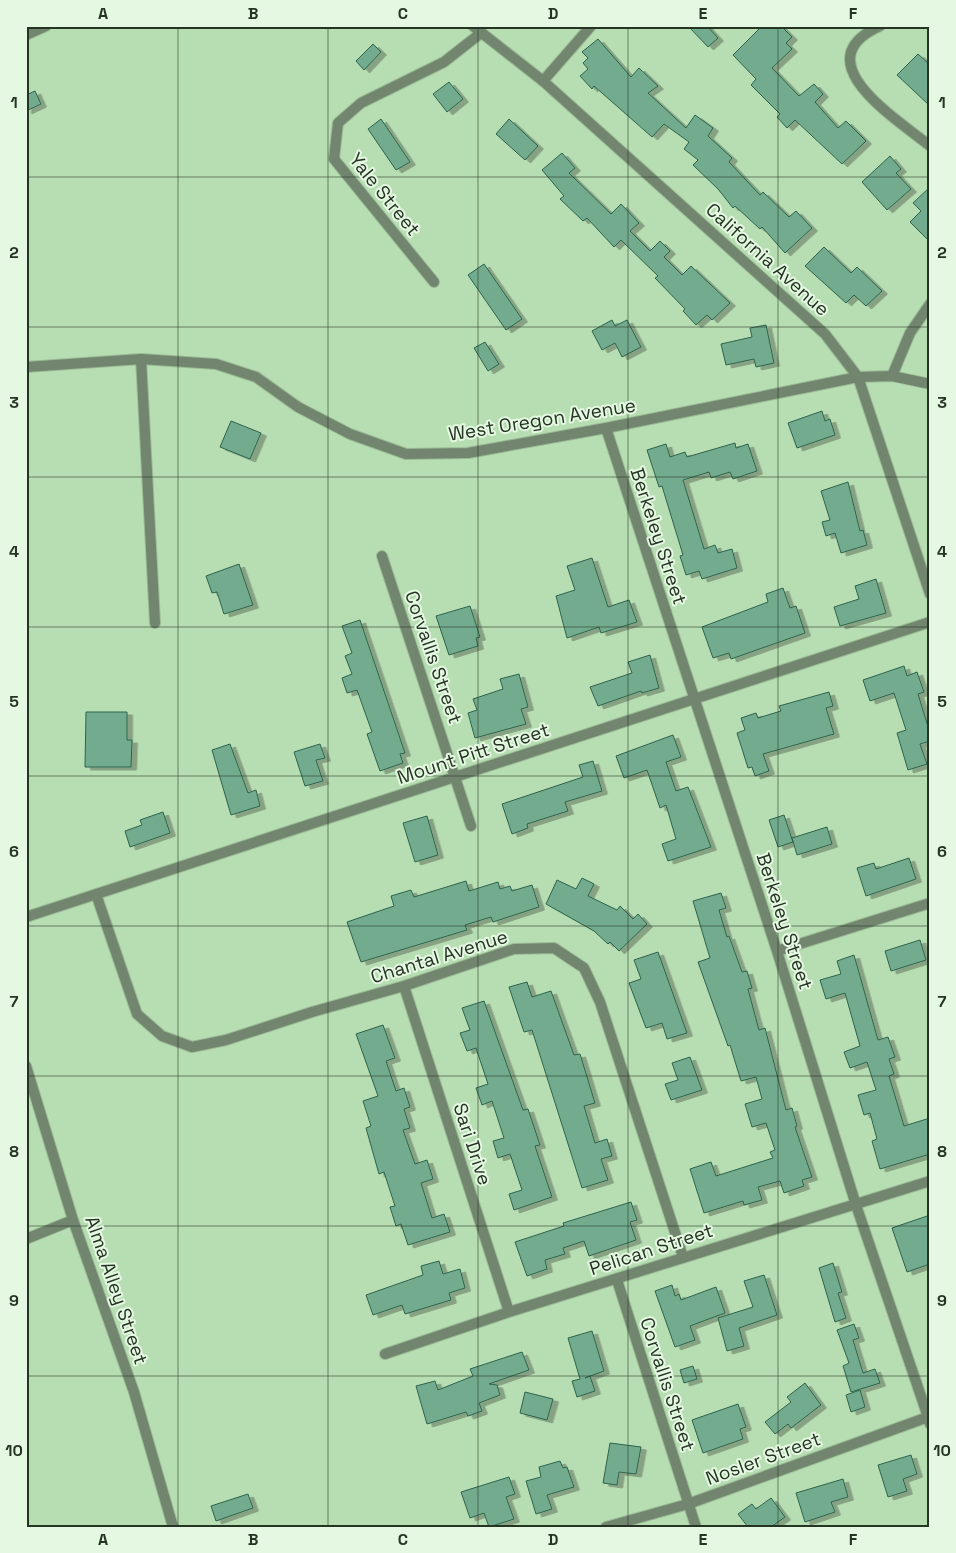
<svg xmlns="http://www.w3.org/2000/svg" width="956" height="1553" viewBox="0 0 956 1553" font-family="'Space Grotesk',sans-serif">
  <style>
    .building { fill: #73ab8f; stroke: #2d644b; filter: url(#shadow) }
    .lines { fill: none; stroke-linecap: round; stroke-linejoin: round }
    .minor-casing { stroke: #9abb95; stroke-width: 12 }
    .tertiary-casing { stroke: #9abb95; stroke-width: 12 }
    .minor { stroke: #72856f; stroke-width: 10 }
    .tertiary { stroke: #72856f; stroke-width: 10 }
    .grid { fill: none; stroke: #253423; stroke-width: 1; stroke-opacity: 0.55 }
    .labels { text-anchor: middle; stroke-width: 4; stroke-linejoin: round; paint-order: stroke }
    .street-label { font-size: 19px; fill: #253423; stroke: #e5f8e2 }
    .neatline { fill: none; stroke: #253423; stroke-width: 2 }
    .grid-label { font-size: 16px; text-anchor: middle; font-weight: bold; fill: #253423 }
  </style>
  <defs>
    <filter id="shadow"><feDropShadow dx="5.5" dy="3" stdDeviation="0" flood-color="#0004"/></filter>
  </defs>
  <rect width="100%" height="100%" fill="#b7ddb2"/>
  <path class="building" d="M688 26H707L718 38 708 47Z
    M762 26H781L792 37 786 43 792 49 772 68 799 96 814 84 823 94 815 102 838 128 846 121 866 141 842 164 795 120 787 128 777 117 780 114 751 85 756 79 733 55Z
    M598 39 631 77 639 68 658 86 648 93 686 128 695 115 713 128 708 136 732 158 729 162 760 195 763 192 789 217 796 211 812 228 785 253 762 227 760 229 735 206 733 208 718 189 693 165 698 160 684 149 689 142 664 124 652 137 594 86 592 89 580 76 588 69 583 63 588 58 582 52Z
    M373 44 381 52 364 70 356 61Z
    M918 54 930 65V106L897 75Z
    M449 82 463 99 447 112 433 94Z
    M35 91 41 104 26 111V95Z
    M381 119 410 162 396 170 368 129Z
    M509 119 538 146 525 160 496 134Z
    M562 153 575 168 569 173 611 214 621 204 639 223 630 231 650 251 660 241 670 251 664 257 682 275 691 266 730 303 712 320 707 315 696 325 683 311 685 309 655 278 658 276 621 240 614 247 587 218 583 221 560 199 564 196 542 170Z
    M890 156 901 169 896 173 911 189 887 210 862 182Z
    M930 187V242L910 222 921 211 913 203Z
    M824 247 851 273 857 267 882 291 866 306 854 295 846 303 805 266Z
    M484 264 522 319 506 330 468 275Z
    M612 320 615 326 627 320 641 347 622 357 615 343 602 350 592 331Z
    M766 325 774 363 756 367 754 359 726 365 721 344 752 337 750 328Z
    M485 342 499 364 488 371 474 348Z
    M822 411 825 421 830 419 835 435 797 448 788 423Z
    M231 421 261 433 250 459 220 447Z
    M735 443 736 448 748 444 757 471 733 479 730 472 711 478 709 472 683 480 704 549 715 545 718 553 732 549 737 568 702 579 699 571 686 575 680 556 683 555 662 486 659 487 647 450 666 444 670 457 685 452 687 457Z
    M848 482 860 531 863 530 867 545 841 553 835 533 826 536 822 522 830 520 821 491Z
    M592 558 608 607 629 600 637 622 601 633 599 627 567 638 556 596 575 590 567 566Z
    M239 564 253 605 224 614 217 592 212 593 206 576Z
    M876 579 886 613 840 626 834 607 859 599 855 586Z
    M783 588 790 608 796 606 805 633 731 659 729 653 713 658 702 627 768 602 766 594Z
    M470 606 480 637 476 638 478 646 449 655 436 616Z
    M360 620 405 753 400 754 403 763 380 771 367 734 372 732 357 690 347 693 342 678 352 674 345 656 352 653 342 626Z
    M650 655 659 688 642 693 641 691 598 706 590 687 632 673 628 662Z
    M904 666 907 676 917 672 924 692 918 694 930 733V741L920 744 927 764 908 770 897 733 906 730 894 693 870 701 863 680Z
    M519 674 528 707 521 709 526 724 475 738 468 713 477 710 473 699 503 689 500 679Z
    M829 692 833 706 826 708 834 734 763 754 769 771 755 776 752 767 748 768 737 733 745 730 741 718 756 713 758 718 781 711 779 706Z
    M86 712H127V740H132L131 767H85Z
    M673 735 681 757 666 762 676 791 688 787 711 847 668 861 662 844 676 839 666 805 660 808 647 770 624 778 616 756Z
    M230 744 248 793 256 790 260 806 231 815 212 750Z
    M320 744 325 758 316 760 323 781 305 786 294 752Z
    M593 761 602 791 565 802 568 811 527 824 528 828 512 834 502 804 583 777 579 765Z
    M163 812 170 833 130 847 125 831 142 825 140 820Z
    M784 815 793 842 778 847 769 820Z
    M427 816 438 855 415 862 403 823Z
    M827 827 832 844 797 855 792 838Z
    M909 858 916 879 866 896 857 868 874 863 876 869Z
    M582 878 594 884 588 896 617 910 620 906 633 919 638 914 647 924 619 951 610 942 608 944 594 931 546 904 557 880 576 889Z
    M466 881 469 891 498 882 500 889 510 886 512 891 532 885 539 907 493 922 491 917 465 925 467 930 361 962 347 922 394 906 391 896 411 890 414 897Z
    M721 893 726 908 719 910 727 937 729 936 742 972 747 971 752 988 748 989 759 1030 765 1028 786 1110 792 1108 797 1126 795 1127 812 1177 802 1180 804 1186 784 1193 780 1181 758 1187 762 1200 744 1205 743 1201 704 1213 690 1169 711 1162 716 1176 773 1158 770 1152 775 1150 766 1123 752 1127 745 1104 762 1099 756 1077 741 1081 730 1045 728 1046 698 962 710 958 693 901Z
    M920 940 926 960 891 971 885 951Z
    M658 952 687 1033 667 1039 662 1023 646 1028 629 983 641 979 634 960Z
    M854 955 878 1040 888 1037 895 1057 889 1059 894 1074 889 1076 904 1126 930 1118V1154L880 1169 872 1141 877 1139 870 1113 864 1115 858 1095 876 1090 867 1062 850 1068 844 1052 860 1046 845 993 826 999 820 980 841 974 837 961Z
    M527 982 532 997 551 991 574 1055 580 1054 595 1103 584 1106 595 1143 607 1139 612 1156 601 1159 608 1180 582 1188 532 1030 524 1032 509 987Z
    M484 1001 523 1110 528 1109 540 1145 535 1146 552 1197 514 1210 509 1194 522 1190 510 1154 498 1158 493 1141 504 1138 492 1101 482 1105 476 1088 488 1084 476 1048 467 1051 460 1033 470 1030 462 1008Z
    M383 1025 395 1058 386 1061 396 1091 404 1088 410 1107 404 1109 410 1128 403 1130 415 1164 427 1160 433 1179 421 1183 432 1218 444 1214 450 1232 408 1245 401 1224 396 1226 390 1207 395 1206 384 1172 379 1174 366 1128 371 1126 363 1101 378 1096 356 1034Z
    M690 1057 702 1090 671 1100 665 1084 678 1080 672 1063Z
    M631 1202 637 1220 630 1222 636 1240 589 1256 584 1241 563 1248 565 1254 545 1260 547 1269 527 1276 515 1242 564 1226 563 1223Z
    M930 1215V1264L907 1272 892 1228Z
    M439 1261 443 1274 460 1269 465 1288 449 1293 451 1300 405 1314 402 1305 373 1315 366 1295 423 1275 421 1266Z
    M833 1263 842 1292 838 1293 846 1318 835 1322 819 1268Z
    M764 1275 777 1315 739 1328 744 1346 727 1351 718 1318 753 1307 744 1281Z
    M672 1285 675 1296 679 1294 681 1300 716 1287 725 1313 690 1326 695 1340 675 1347 655 1291Z
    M854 1324 859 1338 853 1340 863 1373 875 1369 880 1383 851 1392 843 1366 849 1363 837 1330Z
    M592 1331 604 1371 585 1378 590 1376 595 1391 577 1397 572 1381 580 1379 568 1338Z
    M522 1352 529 1370 489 1384 497 1385 500 1395 479 1403 482 1411 468 1416 466 1412 427 1424 416 1386 435 1381 438 1390 473 1376 470 1369Z
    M693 1366 697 1379 684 1383 680 1370Z
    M805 1383 821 1405 791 1428 788 1424 775 1434 765 1422 791 1402 787 1397Z
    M860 1390 865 1407 851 1412 846 1395Z
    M525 1392 553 1399 547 1420 520 1413Z
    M738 1404 746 1427 740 1429 743 1439 703 1453 692 1420Z
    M610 1443 641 1447 636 1474 619 1472 617 1485 603 1483Z
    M911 1455 917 1474 903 1479 907 1491 888 1497 878 1465Z
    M560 1461 563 1468 567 1467 574 1487 547 1495 552 1509 536 1514 526 1481 541 1477 539 1467Z
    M509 1477 515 1494 506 1497 514 1519 489 1527 484 1513 470 1518 461 1492Z
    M843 1479 848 1497 831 1502 835 1512 805 1522 796 1493Z
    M248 1494 253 1508 216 1521 211 1506Z
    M771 1498 785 1517 771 1527H748L738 1514 752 1504 756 1509Z"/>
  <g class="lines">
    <g class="minor-casing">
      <path id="minor" d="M880 26C802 61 897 119 930 146
        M26 35 46 26
        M543 81 591 26
        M434 282 334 159 338 123 361 103 444 62 481 33
        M141 359 155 623
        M26 367 141 359 216 364 256 377 298 407 350 434 406 454 468 453 606 428 858 377 892 376 930 384
        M892 376 910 333 930 304
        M606 428 777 951 856 1205 928 1417 688 1504 606 1527
        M382 556 471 826
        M96 894 137 1014 162 1036 192 1047 226 1040 312 1012 404 986 514 949 554 948 584 968 600 1002 683 1257
        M26 917 930 622
        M777 951 930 903
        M404 986 509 1312
        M26 1066 73 1220 134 1392 173 1527
        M26 1239 73 1220
        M617 1280 696 1527
        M385 1354 509 1312 930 1181"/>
    </g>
    <g class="tertiary-casing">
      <path id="tertiary" d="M473 26 543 81 825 334 858 377 930 594
        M930 1416 928 1417 930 1424"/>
    </g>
    <use href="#minor" class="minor"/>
    <use href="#tertiary" class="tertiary"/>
  </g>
  <path class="grid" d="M178 26V1527M328 26V1527M478 26V1527M628 26V1527M778 26V1527M26 177H930M26 327H930M26 477H930M26 627H930M26 776H930M26 926H930M26 1076H930M26 1226H930M26 1376H930"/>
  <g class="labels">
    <g class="street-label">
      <text transform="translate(385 194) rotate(51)" y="7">Yale Street</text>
      <text transform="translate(768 259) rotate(42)" y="7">California Avenue</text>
      <text transform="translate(542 419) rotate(-9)" y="7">West Oregon Avenue</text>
      <text transform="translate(659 536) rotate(72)" y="7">Berkeley Street</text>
      <text transform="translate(434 657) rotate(71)" y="7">Corvallis Street</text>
      <text transform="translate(473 753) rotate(-18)" y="7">Mount Pitt Street</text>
      <text transform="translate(785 921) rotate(72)" y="7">Berkeley Street</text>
      <text transform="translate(439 956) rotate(-17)" y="7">Chantal Avenue</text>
      <text transform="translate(473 1144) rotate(72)" y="7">Sari Drive</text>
      <text transform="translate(651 1249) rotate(-18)" y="7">Pelican Street</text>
      <text transform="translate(117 1290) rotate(71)" y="7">Alma Alley Street</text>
      <text transform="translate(668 1384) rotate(72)" y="7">Corvallis Street</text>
      <text transform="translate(763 1458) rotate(-20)" y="7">Nosler Street</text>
    </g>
  </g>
  <rect width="956" height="1553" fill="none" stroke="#e5f8e2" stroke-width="55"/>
  <rect x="28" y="28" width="900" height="1498" class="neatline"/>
  <g class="grid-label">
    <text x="103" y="19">A</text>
    <text x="253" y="19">B</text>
    <text x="403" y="19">C</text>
    <text x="553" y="19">D</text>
    <text x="703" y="19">E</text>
    <text x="853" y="19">F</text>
    <text x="14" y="108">1</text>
    <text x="942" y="108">1</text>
    <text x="14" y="258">2</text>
    <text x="942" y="258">2</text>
    <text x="14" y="408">3</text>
    <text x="942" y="408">3</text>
    <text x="14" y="557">4</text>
    <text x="942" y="557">4</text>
    <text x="14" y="707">5</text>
    <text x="942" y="707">5</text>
    <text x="14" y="857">6</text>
    <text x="942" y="857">6</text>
    <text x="14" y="1007">7</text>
    <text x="942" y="1007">7</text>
    <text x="14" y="1157">8</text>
    <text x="942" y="1157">8</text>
    <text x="14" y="1306">9</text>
    <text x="942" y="1306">9</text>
    <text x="14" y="1456">10</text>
    <text x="942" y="1456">10</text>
    <text x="103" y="1545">A</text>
    <text x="253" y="1545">B</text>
    <text x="403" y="1545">C</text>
    <text x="553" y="1545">D</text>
    <text x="703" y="1545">E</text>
    <text x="853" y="1545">F</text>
  </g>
</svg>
